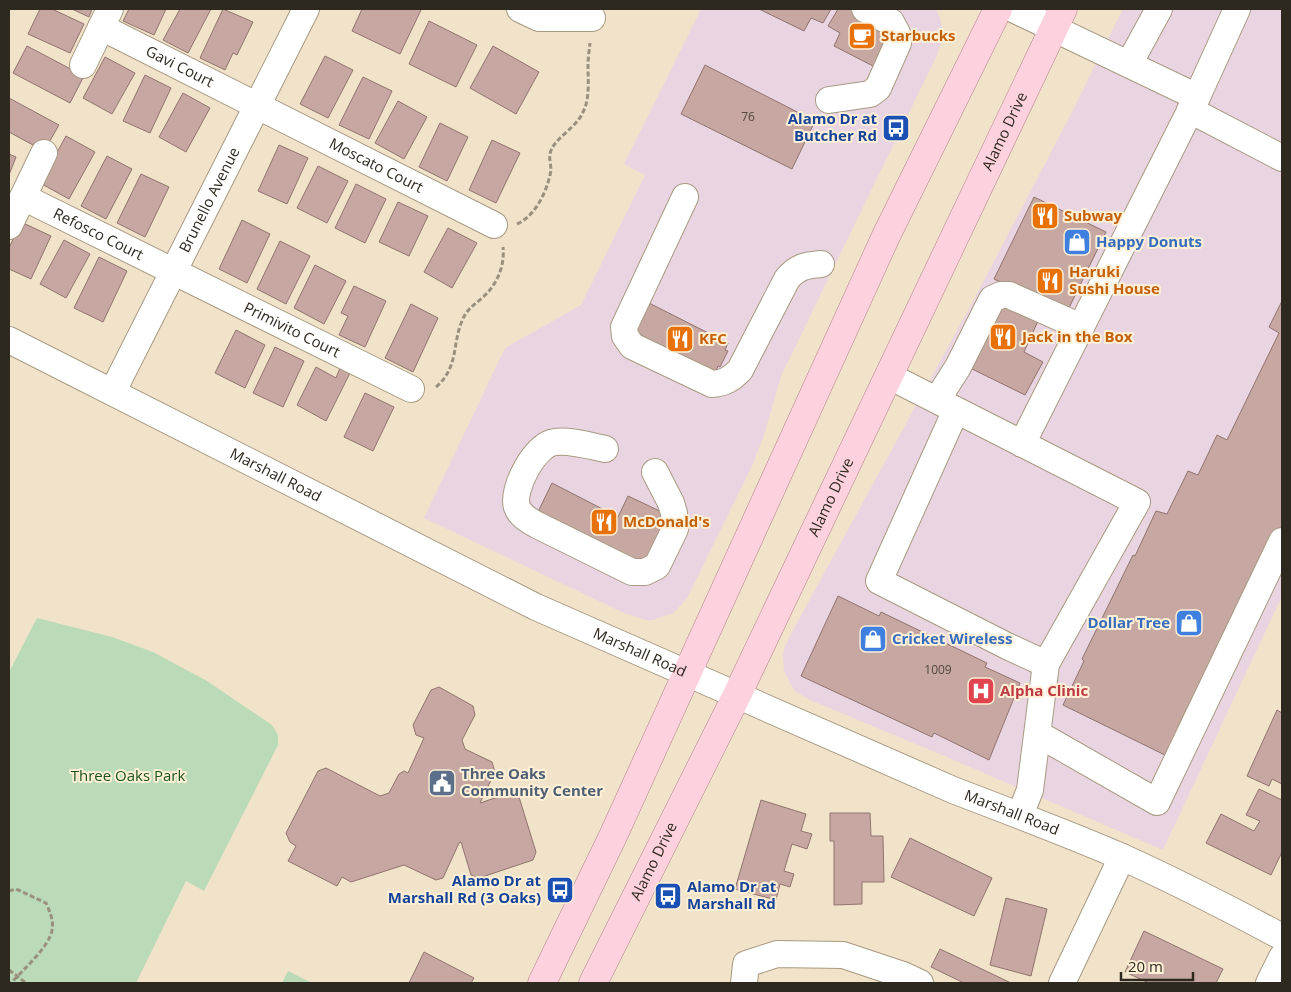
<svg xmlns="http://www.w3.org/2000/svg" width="1291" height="992" viewBox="0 0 1291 992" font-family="'Open Sans',sans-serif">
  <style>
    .commercial { fill: #e9d4e2 }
    .green { fill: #badab8 }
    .building { fill: #c6a7a1; stroke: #91746e }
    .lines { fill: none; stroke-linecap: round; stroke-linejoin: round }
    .minor-casing { stroke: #a79a82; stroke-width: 28 }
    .major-casing { stroke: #b4838d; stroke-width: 29 }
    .path { stroke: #99907d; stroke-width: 3; stroke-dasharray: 5 2.5; stroke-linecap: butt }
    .minor { stroke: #fff; stroke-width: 26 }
    .major { stroke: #fdd1de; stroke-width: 28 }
    .labels { text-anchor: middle; stroke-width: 4; stroke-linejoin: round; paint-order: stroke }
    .number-label { font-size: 12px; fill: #544840 }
    .food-label { font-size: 15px; font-weight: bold; fill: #c56008; stroke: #fef0d6; text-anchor: start }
    .street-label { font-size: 15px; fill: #2e291f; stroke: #fef0d6 }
    .transit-label { font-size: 15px; font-weight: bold; fill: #164399; stroke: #fef0d6; text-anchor: end }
    .shop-label { font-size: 15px; font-weight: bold; fill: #366cbe; stroke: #fef0d6; text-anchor: start }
    .health-label { font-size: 15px; font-weight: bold; fill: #be3a42; stroke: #fef0d6; text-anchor: start }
    .service-label { font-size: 15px; font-weight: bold; fill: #4e5e75; stroke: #fef0d6; text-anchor: start }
    .park-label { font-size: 15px; fill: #1c521d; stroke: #fef0d6 }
  </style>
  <rect width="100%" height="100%" fill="#f0e3c9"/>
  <path class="commercial" d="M701 9H936L941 21 943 37 937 55 781 376 764 435 752 466 688 596 683 603 673 613 653 620H646L624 613 424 518 505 348 581 305 645 175 624 164Z
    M1123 9H1282V596L1163 850 942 755 810 700 796 692 791 685 784 671 783 656 785 646 793 630 971 305 1069 118Z"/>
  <path class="green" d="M37 618 112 637 153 652 207 681 272 725 278 735V745L204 891 186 881 136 983H9V672Z
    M288 971 312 983H282Z"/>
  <path class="building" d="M40 9H52L84 24 70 53 28 34Z
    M72 9H92L89 17Z
    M129 9H166L154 35 123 21Z
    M180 9H211L188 53 163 40Z
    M223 9 253 22 237 55 233 53 225 70 200 58Z
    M362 9H418L421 10 400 54 352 31Z
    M759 9H831L823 23 811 18 804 31Z
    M838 9H856L885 24 881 34 890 39 875 67 834 46 840 33 828 26Z
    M429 21 477 45 456 87 409 64Z
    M27 46 84 76 70 103 13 73Z
    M493 46 539 72 516 114 470 88Z
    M325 56 353 70 328 118 300 104Z
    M105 57 135 73 112 114 83 98Z
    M705 65 815 121 792 169 681 114Z
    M145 75 171 88 150 133 123 121Z
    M363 77 392 91 369 139 339 125Z
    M183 93 210 108 186 152 159 137Z
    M9 98 59 125 44 151 9 132Z
    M398 101 427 117 404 159 375 143Z
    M440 123 468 137 447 181 419 167Z
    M66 136 95 152 69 199 40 183Z
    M492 140 520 153 496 203 469 190Z
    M279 145 308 158 287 204 258 191Z
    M9 154 16 157 9 175Z
    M107 156 132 169 106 219 81 206Z
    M318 166 348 181 327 223 297 208Z
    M141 174 169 187 145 237 117 223Z
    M356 184 386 199 365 243 335 228Z
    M1034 197 1106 232 1066 314 994 279Z
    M398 202 428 216 409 256 379 242Z
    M242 220 270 234 247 283 219 269Z
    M21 222 51 236 31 279 9 269V248Z
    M448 228 477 243 452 288 424 272Z
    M64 240 90 254 66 298 40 284Z
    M280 241 310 256 286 304 257 289Z
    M99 257 127 271 103 322 74 308Z
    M315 265 346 281 324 324 294 308Z
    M354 286 386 301 365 347 339 335 348 316 341 313Z
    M993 300 1038 321 1024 352 1043 362 1025 395 962 364Z
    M1282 301V531L1171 758 1063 705 1084 661 1082 659 1133 555 1135 556 1156 511 1167 514 1188 471 1198 475 1217 435 1227 440 1279 333 1269 327Z
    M649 303 728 343 725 350 728 351 720 367 718 366 714 375 632 334Z
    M411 304 438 318 413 372 385 358Z
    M236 330 265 345 245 388 215 373Z
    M275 347 304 361 283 407 253 393Z
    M316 367 336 378 340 368 350 373 326 421 297 405Z
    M365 393 394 407 373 451 344 437Z
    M552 483 618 517 628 496 662 512 667 525 650 559 637 563 535 518Z
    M838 596 879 616 881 612 987 663 985 667 1020 683 989 760 934 733 932 737 801 676Z
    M439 687 473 706 475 715 462 740 465 749 492 762 495 772 480 803 510 793 519 797 536 852 533 860 479 878 471 875 461 842 459 843 443 878 436 880 404 865 351 882 342 877 337 886 288 861 296 846 290 842 286 833 318 771 326 768 380 796 389 793 399 774 404 771 408 773 424 738 416 735 413 725 431 690Z
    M1277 710 1282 713V784L1272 779 1269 786 1247 776Z
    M1259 789 1282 800V852L1271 875 1206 843 1221 814 1254 831 1260 821 1246 815Z
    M761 800 806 814 801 831 812 834 807 849 792 844 784 871 794 874 790 887 780 884 776 900 735 889Z
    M830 813H870L871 836H883L884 882H862V904L834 905V841H830Z
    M910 838 992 878 974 916 891 877Z
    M1006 898 1047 909 1031 976 990 965Z
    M1144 931 1223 969 1216 983H1149L1125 972Z
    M940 949 1011 983H964L931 967Z
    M424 952 474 978 471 983H409Z"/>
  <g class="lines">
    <g class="minor-casing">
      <g id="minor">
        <path d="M520 9 539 18H592"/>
        <path d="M1013 9 1197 97 1237 9"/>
        <path id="s1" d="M101 27 494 225"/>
        <path d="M1129 64 1159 9"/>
        <path d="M83 65 110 9"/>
        <path d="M829 100 870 94 878 88 898 43 897 33 891 22 865 9"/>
        <path d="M1190 110 1282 158"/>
        <path id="s2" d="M23 197 411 389"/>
        <path d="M685 197 624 327 625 336 632 346 712 384C725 383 731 379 740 370L787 279C797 267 806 265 821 264"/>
        <path d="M9 226 44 153"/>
        <path id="s3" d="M9 340 536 607 953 790C1010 812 1067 833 1122 857 1177 882 1230 909 1282 937"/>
        <path d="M889 376 1137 502 1046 664 1007 646 879 581 956 410"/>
        <path id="s4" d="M113 391 306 9"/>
        <path d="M937 400 958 367 992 299 1001 295H1009L1081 327"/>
        <path d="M1022 444 1197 97"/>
        <path d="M605 449C590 446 571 440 555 442 535 444 511 490 517 507 520 516 530 521 537 525L632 572H645L657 566 675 529 674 513 671 503 655 472"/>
        <path d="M1038 734 1157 802 1282 541"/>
        <path d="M1020 815 1030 790 1046 664"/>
        <path d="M744 983 746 964 777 954 843 955 903 975 920 983"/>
        <path d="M1062 983 1122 857"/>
        <path d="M1269 983 1282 957"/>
      </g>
    </g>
    <g class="major-casing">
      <g id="major">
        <path d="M542 983 613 836 886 236 998 9"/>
        <path id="s5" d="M593 983 737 695 1063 9"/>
      </g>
    </g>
    <path class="path" d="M517 224C536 216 548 189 551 170 551 165 549 159 550 154 553 138 576 129 583 112 590 99 588 81 588 67 588 59 589 51 590 43
      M436 387C459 367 452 344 462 321 466 310 474 305 482 298 497 285 505 266 503 247
      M9 891 16 889 46 903C50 912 54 921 52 930 50 946 22 971 11 983
      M9 970 26 983"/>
    <use href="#minor" class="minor"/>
    <use href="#major" class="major"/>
  </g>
  <defs>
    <g id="cafe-square" transform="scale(1.4375)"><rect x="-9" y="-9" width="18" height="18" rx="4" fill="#e8710a" stroke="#fef0d6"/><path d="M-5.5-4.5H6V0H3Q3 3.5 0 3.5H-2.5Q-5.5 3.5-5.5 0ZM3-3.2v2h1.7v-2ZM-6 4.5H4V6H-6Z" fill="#fff"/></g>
    <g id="bus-square" transform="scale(1.4375)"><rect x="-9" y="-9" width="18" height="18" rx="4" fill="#1a4fb4" stroke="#fef0d6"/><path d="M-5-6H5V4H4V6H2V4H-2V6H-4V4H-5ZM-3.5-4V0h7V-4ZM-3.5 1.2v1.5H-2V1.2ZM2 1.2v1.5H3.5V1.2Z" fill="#fff"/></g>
    <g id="restaurant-square" transform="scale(1.4375)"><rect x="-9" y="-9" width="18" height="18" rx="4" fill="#e8710a" stroke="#fef0d6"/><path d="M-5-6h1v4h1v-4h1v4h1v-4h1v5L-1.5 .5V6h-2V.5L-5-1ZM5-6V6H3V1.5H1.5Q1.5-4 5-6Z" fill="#fff"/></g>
    <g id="shop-square" transform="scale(1.4375)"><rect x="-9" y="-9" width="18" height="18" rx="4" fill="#3f7fe0" stroke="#fef0d6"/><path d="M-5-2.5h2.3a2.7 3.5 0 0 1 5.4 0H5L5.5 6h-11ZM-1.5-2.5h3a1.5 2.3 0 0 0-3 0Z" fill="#fff"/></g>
    <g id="hospital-square" transform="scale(1.4375)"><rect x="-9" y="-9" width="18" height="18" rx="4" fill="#e0444e" stroke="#fef0d6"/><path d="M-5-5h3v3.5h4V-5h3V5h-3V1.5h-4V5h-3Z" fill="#fff"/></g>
    <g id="civic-square" transform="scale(1.4375)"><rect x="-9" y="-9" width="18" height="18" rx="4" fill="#5c6f8a" stroke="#fef0d6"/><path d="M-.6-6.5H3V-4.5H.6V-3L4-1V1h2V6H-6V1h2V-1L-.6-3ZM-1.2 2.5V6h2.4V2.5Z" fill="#fff"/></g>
  </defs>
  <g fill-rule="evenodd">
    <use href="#cafe-square" x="862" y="36"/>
    <use href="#bus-square" x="896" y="128"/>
    <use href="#restaurant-square" x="1045" y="216"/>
    <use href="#shop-square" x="1077" y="242"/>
    <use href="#restaurant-square" x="1050" y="281"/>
    <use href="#restaurant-square" x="1003" y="337"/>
    <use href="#restaurant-square" x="680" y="339"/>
    <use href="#restaurant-square" x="604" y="522"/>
    <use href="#shop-square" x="1189" y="623"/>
    <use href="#shop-square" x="873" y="639"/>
    <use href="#hospital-square" x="981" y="691"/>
    <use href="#civic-square" x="442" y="783"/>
    <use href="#bus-square" x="560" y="890"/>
    <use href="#bus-square" x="668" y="896"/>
  </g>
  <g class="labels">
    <g class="number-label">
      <text x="748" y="121">76</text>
      <text x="938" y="674">1009</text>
    </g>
    <g class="food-label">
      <text x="881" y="41">Starbucks</text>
      <text x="1064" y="221">Subway</text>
      <text x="1069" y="277">Haruki<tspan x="1069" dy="17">Sushi House</tspan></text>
      <text x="1022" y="342">Jack in the Box</text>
      <text x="699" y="344">KFC</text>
      <text x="623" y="527">McDonald's</text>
    </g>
    <g class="street-label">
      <text dy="5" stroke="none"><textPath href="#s1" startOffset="88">Gavi Court</textPath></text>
      <text dy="5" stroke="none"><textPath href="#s5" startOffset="946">Alamo Drive</textPath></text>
      <text dy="5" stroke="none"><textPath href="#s1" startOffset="308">Moscato Court</textPath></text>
      <text dy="5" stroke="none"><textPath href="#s4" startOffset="214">Brunello Avenue</textPath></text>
      <text dy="5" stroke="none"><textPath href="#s2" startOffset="84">Refosco Court</textPath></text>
      <text dy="5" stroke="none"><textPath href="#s2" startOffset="300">Primivito Court</textPath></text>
      <text dy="5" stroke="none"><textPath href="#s3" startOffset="299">Marshall Road</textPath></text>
      <text dy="5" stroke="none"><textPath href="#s5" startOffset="541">Alamo Drive</textPath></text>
      <text dy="5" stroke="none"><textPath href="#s3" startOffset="704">Marshall Road</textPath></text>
      <text dy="5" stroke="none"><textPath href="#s3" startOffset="1109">Marshall Road</textPath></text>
      <text dy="5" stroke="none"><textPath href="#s5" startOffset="136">Alamo Drive</textPath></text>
    </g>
    <g class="transit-label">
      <text x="877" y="124">Alamo Dr at<tspan x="877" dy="17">Butcher Rd</tspan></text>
      <text x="541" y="886">Alamo Dr at<tspan x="541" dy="17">Marshall Rd (3 Oaks)</tspan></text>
      <text x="687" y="892" text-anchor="start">Alamo Dr at<tspan x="687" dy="17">Marshall Rd</tspan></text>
    </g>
    <g class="shop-label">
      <text x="1096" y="247">Happy Donuts</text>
      <text x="1170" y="628" text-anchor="end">Dollar Tree</text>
      <text x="892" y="644">Cricket Wireless</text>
    </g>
    <g class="health-label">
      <text x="1000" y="696">Alpha Clinic</text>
    </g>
    <g class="service-label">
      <text x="461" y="779">Three Oaks<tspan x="461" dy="17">Community Center</tspan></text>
    </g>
    <g class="park-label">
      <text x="128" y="781">Three Oaks Park</text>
    </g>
  </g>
  <rect width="1291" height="992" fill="none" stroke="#2e291f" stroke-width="20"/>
  <path d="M1121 972v8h72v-8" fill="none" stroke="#2e291f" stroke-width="2.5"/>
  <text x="1128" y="972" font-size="15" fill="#2e291f" stroke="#fef0d6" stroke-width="4" paint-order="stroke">20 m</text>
</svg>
